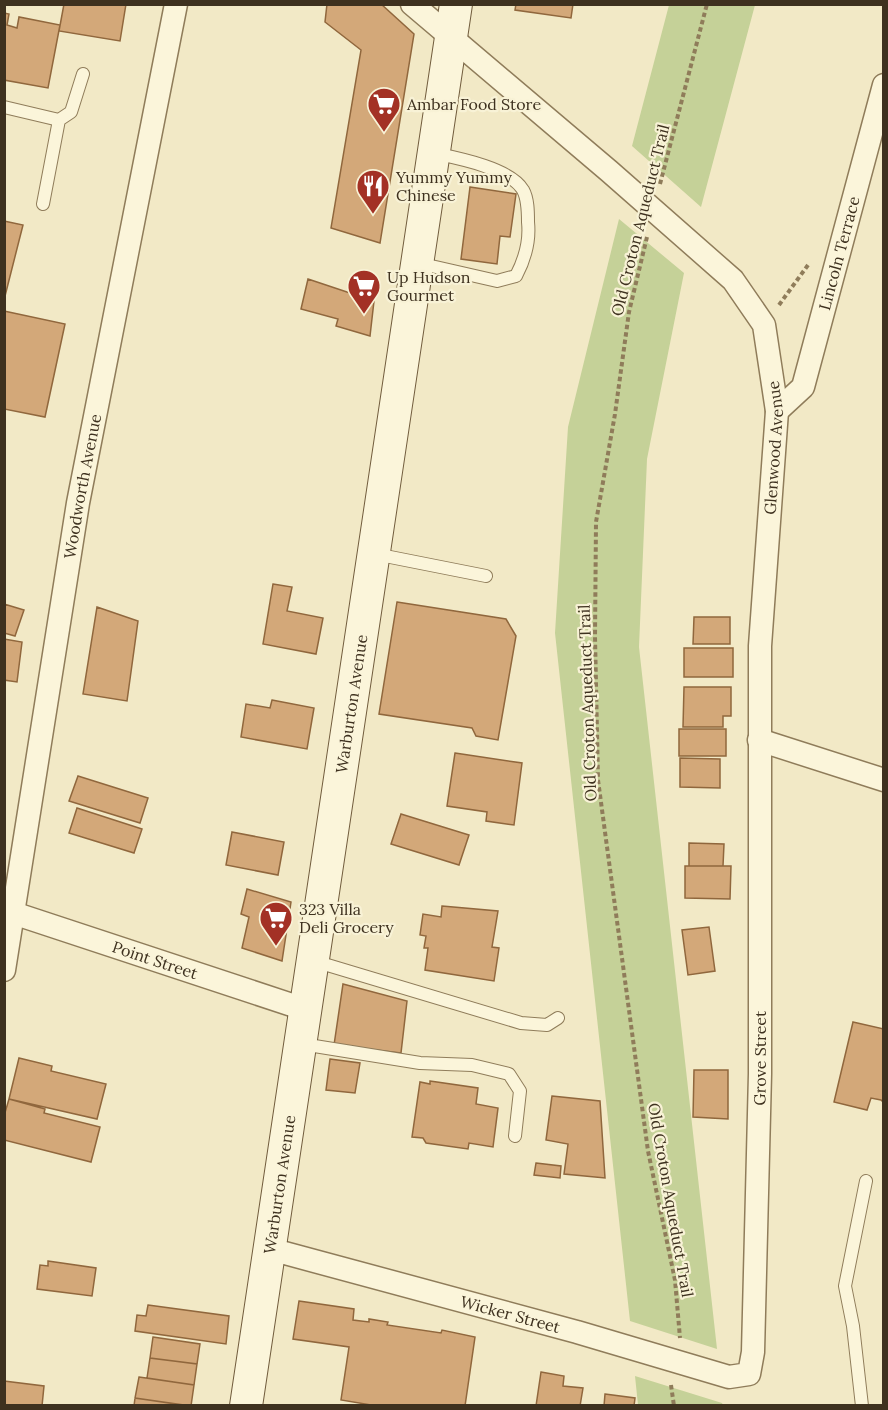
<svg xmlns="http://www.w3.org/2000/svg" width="888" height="1410" viewBox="0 0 888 1410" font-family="Lora,serif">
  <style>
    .green { fill: #c5d198 }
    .building { fill: #d3a879; stroke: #90673d; stroke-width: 1.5 }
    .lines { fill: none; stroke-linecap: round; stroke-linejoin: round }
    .lane-casing { stroke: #8f7c5a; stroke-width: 14 }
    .street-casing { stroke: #8f7c5a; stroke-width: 25 }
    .secondary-casing { stroke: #715c3d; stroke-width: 34 }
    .path { stroke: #8f7c5a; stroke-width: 4; stroke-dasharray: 4.5 3; stroke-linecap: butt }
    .lane { stroke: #fbf5da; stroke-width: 12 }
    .street { stroke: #fbf5da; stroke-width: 22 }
    .secondary { stroke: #fbf5da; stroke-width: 32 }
    .labels { text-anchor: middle; stroke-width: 4.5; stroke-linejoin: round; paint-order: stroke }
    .poi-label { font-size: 16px; fill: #3e311f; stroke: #f8f2d6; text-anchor: start }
    .street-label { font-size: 16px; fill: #3e311f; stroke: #f8f2d6 }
  </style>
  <rect width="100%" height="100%" fill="#f2e9c6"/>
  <path class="green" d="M669 5H755L701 207 632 146Z
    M619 219 684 273 647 459 639 647 717 1349 630 1321 555 633 568 427Z
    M635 1376 722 1403 723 1405H638Z"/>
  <path class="building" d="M64 4H126L120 41 59 31Z
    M327 4H381L414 34 380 243 331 228 361 50 325 22Z
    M516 4H573L571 18 515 10Z
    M4 13 9 14 7 25 17 28 19 17 60 25 48 88 4 80Z
    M470 187 516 194 510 237 500 236 497 264 461 259Z
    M4 221 23 225 4 300Z
    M308 279 374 301 370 336 336 326 338 319 301 309Z
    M4 311 65 324 45 417 4 409Z
    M273 584 292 587 287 611 323 618 316 654 263 644Z
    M397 602 506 619 516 636 498 740 476 736 472 728 379 714Z
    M4 604 24 610 15 636 4 633Z
    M97 607 138 621 127 701 83 694Z
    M694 617H730V644H693Z
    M4 639 22 642 17 682 4 680Z
    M684 648H733V677H684Z
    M684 687H731V716H723V727H683Z
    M272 700 314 708 307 749 241 737 246 704 270 708Z
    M679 729H726V756H679Z
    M455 753 522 763 514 825 486 821 487 812 447 806Z
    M680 758 720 759V788L680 787Z
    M78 776 148 798 140 823 69 801Z
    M77 808 142 829 134 853 69 833Z
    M401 814 469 835 459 865 391 844Z
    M232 832 284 842 278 875 226 865Z
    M689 843 724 844 723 866H689Z
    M685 866H731L730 899 685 898Z
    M247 889 291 902 282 961 242 948 249 917 241 914Z
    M442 906 498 911 492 947 499 948 494 981 425 970 428 948H424L426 936 420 935 423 914 441 917Z
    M709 927 715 971 688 975 682 930Z
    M343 984 407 1001 401 1053 334 1045Z
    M853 1022 884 1029V1103L881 1100 871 1098 867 1110 834 1102Z
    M19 1058 52 1066 51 1071 106 1084 97 1119 9 1099Z
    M330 1059 360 1063 355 1093 326 1090Z
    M694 1070H728V1119L693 1117Z
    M430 1081 478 1088 476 1104 498 1108 493 1147 469 1143 468 1149 426 1143 423 1138 412 1137 420 1082 430 1084Z
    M552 1096 600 1101 605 1178 564 1174 568 1144 546 1140Z
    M9 1099 45 1109 44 1113 100 1127 91 1162 4 1140V1116Z
    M536 1163 561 1166 560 1178 534 1175Z
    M48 1261 96 1268 92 1296 37 1289 40 1265 48 1266Z
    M299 1301 354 1309 353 1320 369 1322V1319L388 1322 387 1325 441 1333 442 1330 475 1337 465 1406H377L341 1400 349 1347 293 1339Z
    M148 1305 229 1316 226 1344 135 1331 137 1315 146 1316Z
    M153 1337 200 1344 197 1364 150 1358Z
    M150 1358 197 1364 194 1385 147 1378Z
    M541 1372 564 1376 563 1386 583 1388 580 1406H536Z
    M139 1377 194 1385 191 1406 135 1398Z
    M4 1381 44 1386 42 1406H4Z
    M605 1394 635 1398 634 1406H604Z
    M135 1398 189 1406H134Z"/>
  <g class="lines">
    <g class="lane-casing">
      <path id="lane" d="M4 107 59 120 43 204
        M59 120 71 112 83 74
        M418 263 497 281 516 276C525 259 530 241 528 222 528 212 528 199 523 190 510 168 457 158 433 153
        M375 554 486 576
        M314 961 521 1023 547 1025 558 1018
        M302 1044 420 1063 472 1065 509 1074 520 1091 515 1136
        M862 1406 853 1326 845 1286 866 1181"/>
    </g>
    <g class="street-casing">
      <g id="street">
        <path id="s1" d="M777 411 803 387 884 85"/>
        <path d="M759 740 884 780"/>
        <path id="s2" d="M4 910 307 1010"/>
        <path id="s3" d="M4 970 78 503 176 4"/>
        <path id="s4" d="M270 1249 577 1332 729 1377 749 1374 753 1352 760 1074V646L777 411 764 325 733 280 609 171 412 4"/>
      </g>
    </g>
    <g class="secondary-casing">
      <g id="secondary">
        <path id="s5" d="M246 1406 456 4"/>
      </g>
    </g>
    <path class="path" d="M660 184 707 4
      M647 237 629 312 615 414 596 522 595 637 598 780 648 1151 675 1280 680 1338
      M779 305 808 265
      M671 1385 674 1406"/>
    <use href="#lane" class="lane"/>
    <use href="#street" class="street"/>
    <use href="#secondary" class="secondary"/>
  </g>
  <defs>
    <g id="supermarket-pin" transform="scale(1.725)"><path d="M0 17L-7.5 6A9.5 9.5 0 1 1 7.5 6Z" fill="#a33125" stroke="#f8f2d6"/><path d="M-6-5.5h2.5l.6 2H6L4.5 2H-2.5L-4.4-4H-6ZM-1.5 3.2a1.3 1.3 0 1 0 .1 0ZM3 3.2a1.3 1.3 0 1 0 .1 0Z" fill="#fff"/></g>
    <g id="restaurant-pin" transform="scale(1.725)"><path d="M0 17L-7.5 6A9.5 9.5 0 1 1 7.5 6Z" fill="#a33125" stroke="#f8f2d6"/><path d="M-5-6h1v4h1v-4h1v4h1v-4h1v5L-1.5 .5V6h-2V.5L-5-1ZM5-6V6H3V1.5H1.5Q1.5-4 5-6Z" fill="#fff"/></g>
  </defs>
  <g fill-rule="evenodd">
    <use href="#supermarket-pin" x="384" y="104"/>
    <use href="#restaurant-pin" x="373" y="186"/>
    <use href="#supermarket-pin" x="364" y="286"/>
    <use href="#supermarket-pin" x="276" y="918"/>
  </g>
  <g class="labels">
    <g class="poi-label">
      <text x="407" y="110">Ambar Food Store</text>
      <text x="396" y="183">Yummy Yummy<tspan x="396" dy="18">Chinese</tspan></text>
      <text x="387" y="283">Up Hudson<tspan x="387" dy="18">Gourmet</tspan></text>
      <text x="299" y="915">323 Villa<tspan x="299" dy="18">Deli Grocery</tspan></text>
    </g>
    <g class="street-label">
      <text transform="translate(640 220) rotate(-76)" y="6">Old Croton Aqueduct Trail</text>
      <text dy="6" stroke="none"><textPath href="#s1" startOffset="174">Lincoln Terrace</textPath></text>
      <text dy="6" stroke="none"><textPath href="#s4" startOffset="1424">Glenwood Avenue</textPath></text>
      <text dy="6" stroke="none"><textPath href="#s3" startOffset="490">Woodworth Avenue</textPath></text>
      <text transform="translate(587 703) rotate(-92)" y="6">Old Croton Aqueduct Trail</text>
      <text dy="6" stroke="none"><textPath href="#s5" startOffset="710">Warburton Avenue</textPath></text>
      <text dy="6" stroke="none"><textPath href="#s2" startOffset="159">Point Street</textPath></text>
      <text dy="6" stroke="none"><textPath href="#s4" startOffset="813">Grove Street</textPath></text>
      <text dy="6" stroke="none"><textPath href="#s5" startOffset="224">Warburton Avenue</textPath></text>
      <text transform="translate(671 1200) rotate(80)" y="6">Old Croton Aqueduct Trail</text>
      <text dy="6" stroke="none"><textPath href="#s4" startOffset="249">Wicker Street</textPath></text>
    </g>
  </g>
  <rect width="888" height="1410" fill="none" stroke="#3e311f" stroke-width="12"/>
</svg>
